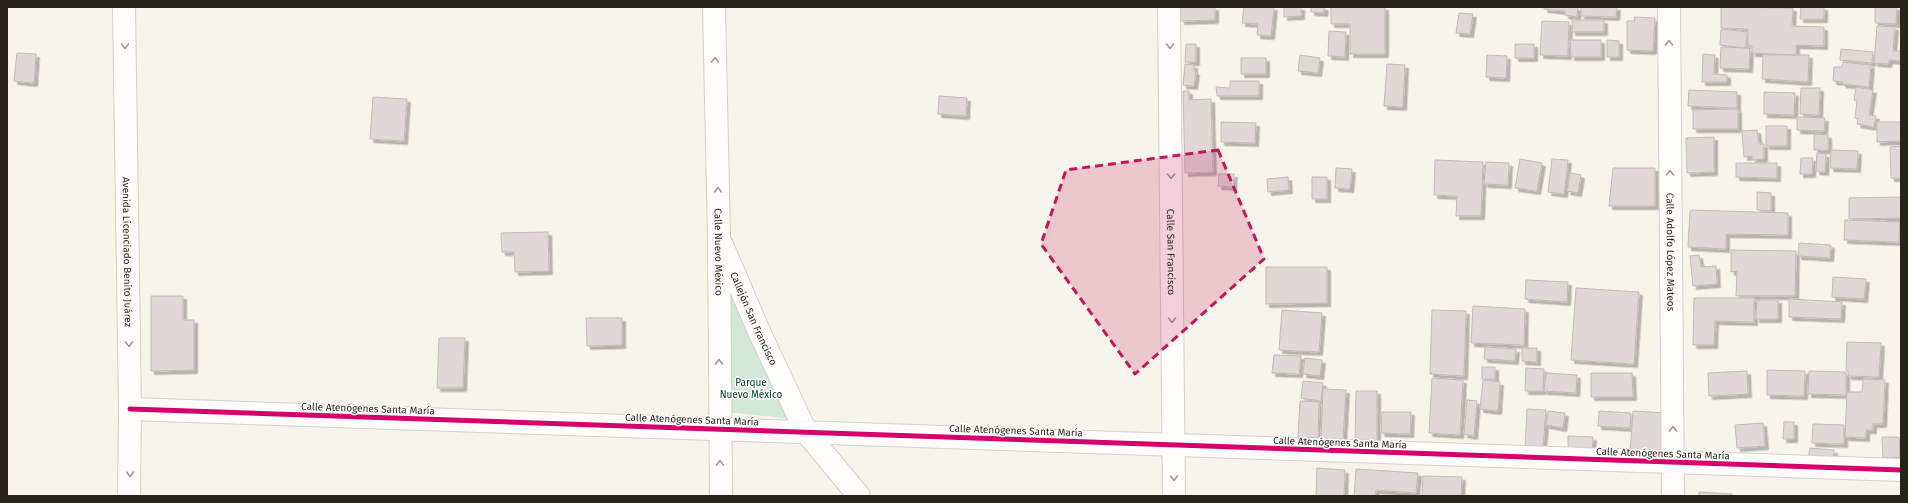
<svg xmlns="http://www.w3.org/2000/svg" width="1908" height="503" viewBox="0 0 1908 503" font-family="'Fira Sans',sans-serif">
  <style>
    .green { fill: #d3e7d6 }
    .building { fill: #dfd8d7; stroke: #c1bab8; filter: url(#shadow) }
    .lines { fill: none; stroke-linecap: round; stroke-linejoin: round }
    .minor-casing { stroke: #d4d0c7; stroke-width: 24 }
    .minor { stroke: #fefdfc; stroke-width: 22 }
    .cycleway-casing { stroke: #fff; stroke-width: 8 }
    .cycleway { stroke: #d6006c; stroke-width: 5 }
    .oneway { stroke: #9e9b96 }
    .marked { fill: #c2185b; fill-opacity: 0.2; stroke: #c2185b; stroke-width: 3; stroke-dasharray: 8 5; stroke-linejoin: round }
    .labels { text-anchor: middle; stroke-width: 3; stroke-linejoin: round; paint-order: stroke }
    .street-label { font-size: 10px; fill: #282419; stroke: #fff }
    .park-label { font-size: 10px; fill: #004025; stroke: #fff }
  </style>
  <defs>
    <filter id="shadow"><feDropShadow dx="3.5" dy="3.5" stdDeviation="0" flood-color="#0004"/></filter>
  </defs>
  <rect width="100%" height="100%" fill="#f7f4eb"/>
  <path class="green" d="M722 257 792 419 727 412Z"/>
  <path class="building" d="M1180 7H1215V20L1181 21Z
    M1244 7H1274L1271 36 1257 35 1258 24 1242 23Z
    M1284 7H1301V16L1284 17Z
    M1311 7H1325L1324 13 1311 12Z
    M1331 7H1385V54H1350V24H1331Z
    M1544 7H1578L1577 17 1565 15V11L1544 9Z
    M1581 7H1617L1616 17 1581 16Z
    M1721 7 1793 8 1792 26 1824 27V46L1796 45V55L1752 53V46H1748V29L1721 28Z
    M1801 7H1824V19H1800Z
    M1875 7H1897L1896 24 1875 23Z
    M1459 13 1473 14 1470 34 1456 33Z
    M1634 17 1655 18 1653 51 1627 50V21H1635Z
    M1572 20H1604V32H1572Z
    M1542 21 1569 22 1568 56 1540 55Z
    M1877 26 1895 27 1893 51H1901V61L1889 60 1888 64 1874 63Z
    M1721 29 1747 32 1746 48 1720 45Z
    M1329 31 1346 32 1345 57 1328 56Z
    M1570 40H1601V57H1571Z
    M1607 40 1619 41V57H1607Z
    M1186 44H1196V62H1185Z
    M1515 44H1534V58H1515Z
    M1721 47 1750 48 1749 69 1720 68Z
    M1841 49 1873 52 1872 63 1840 60Z
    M17 53 36 54 34 83 14 81Z
    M1703 54 1715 55 1714 74 1727 75V82H1702Z
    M1300 55 1320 58 1318 73 1298 71Z
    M1487 55 1507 56 1506 78 1486 77Z
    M1763 55H1809L1808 82 1762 79Z
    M1241 58H1266V74H1241Z
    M1843 62 1871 65 1869 87 1842 84 1843 82 1833 81 1834 67H1842Z
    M1185 64 1194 65V71L1196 72 1194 86 1183 85Z
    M1387 64 1405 65 1403 107 1384 106Z
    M1230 81H1259V96H1217L1216 87 1230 88Z
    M1856 87 1873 90 1869 115 1876 116 1874 127 1857 124 1858 119 1855 118 1857 101 1854 100Z
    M1801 88H1820L1819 115 1800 114Z
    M1689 90 1737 92V108L1688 106Z
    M1183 91H1189V100L1211 99 1213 172 1185 173Z
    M1764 92 1795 93 1794 115 1764 114Z
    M939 96 967 98 966 116 938 114Z
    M373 97 407 99 404 141 370 139Z
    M1738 109V129H1693V110Z
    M1797 117 1825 118 1824 131 1797 130Z
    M1221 122 1256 123 1255 143 1221 142Z
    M1877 122H1901V141L1877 142Z
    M1766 126H1787V146H1766Z
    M1757 130 1759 144H1764V159L1752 160V156L1744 157 1742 131Z
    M1814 134 1828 135V150H1814Z
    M1714 137V172L1687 173 1686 138Z
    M1901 146V178H1891L1890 147Z
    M1831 150 1858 151 1857 169 1830 168Z
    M1817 153 1826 154 1825 172 1816 171Z
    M1801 158H1813L1812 174H1800Z
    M1520 159 1542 163 1537 191 1515 188Z
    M1552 159 1568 160 1564 194 1548 192Z
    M1435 160 1483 162 1481 216H1456L1457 196 1434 195Z
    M1486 162 1509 163 1508 185 1484 184Z
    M1736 163H1777V178L1736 177Z
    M1336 168 1352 169 1350 189 1335 188Z
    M1613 168H1655V206H1609Z
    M1570 173 1581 175 1578 193 1567 191Z
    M1219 174H1234L1233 187 1218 186Z
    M1288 177 1289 190 1268 192 1267 179Z
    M1312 177H1327V199H1312Z
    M1757 192 1771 193V211L1757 210Z
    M1901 197V218L1849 219V198Z
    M1690 210 1788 213V235L1726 234V249L1688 247Z
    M1845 220 1900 222 1899 242 1844 240Z
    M548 232 549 271 515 272 514 252H502L501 233Z
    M1799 243 1831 245 1830 258 1798 256Z
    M1731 250 1796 251 1795 296H1736L1737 271 1731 272Z
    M1699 255 1701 267 1716 266 1717 284 1693 286 1690 256Z
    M1266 267H1327V303L1266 304Z
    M1833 277 1866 279 1864 299 1832 297Z
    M1526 280 1568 282 1567 302 1525 299Z
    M1576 288 1639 292 1634 364 1571 360Z
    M151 296H183V320H194V370L151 371Z
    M1694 298H1754V322L1715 321 1714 345H1693Z
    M1789 299 1842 302 1841 319 1789 317Z
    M1757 300H1778V319H1756Z
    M1473 306 1525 309 1524 345 1471 343Z
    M1282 310 1322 313 1319 352 1279 350Z
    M1432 310 1466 311 1464 376 1430 374Z
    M586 318H622V345L587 346Z
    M439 338H465L463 388H437Z
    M1847 342 1881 343 1879 377 1848 376V371L1846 370Z
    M1485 347 1516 349 1515 361 1484 359Z
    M1522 348H1537V362L1522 361Z
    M1274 355 1301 356 1299 374 1272 373Z
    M1305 358 1322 360 1320 376 1303 374Z
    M1482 367H1495V379H1482Z
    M1526 368 1544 369 1543 391H1525Z
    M1767 370 1805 371 1804 396 1767 395Z
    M1747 371 1748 394 1709 396 1708 373Z
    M1809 371 1846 372V395L1808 394Z
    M1546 373 1577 375 1576 393 1544 391Z
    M1591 373H1632L1633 397H1591Z
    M1432 378 1463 380 1460 435 1429 433Z
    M1863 379 1885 380 1883 424H1873V430H1866V438L1845 437 1847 392H1862Z
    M1483 380 1500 382 1498 411 1480 409Z
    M1303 381 1323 383 1321 401 1301 398Z
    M1323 389 1346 390 1343 440 1321 439Z
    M1356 391H1377V443L1355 444Z
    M1467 400 1477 401 1474 436 1464 434Z
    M1300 401 1319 402 1318 438 1298 437Z
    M1527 409 1546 410 1543 449 1525 448Z
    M1548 411 1565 413 1563 428 1546 425Z
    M1599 411 1631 413 1630 428 1598 426Z
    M1633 411 1666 413 1663 455 1630 453Z
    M1382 412H1411L1410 434 1381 433Z
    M1784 422H1794V439H1783Z
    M1763 423 1765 446 1737 448 1735 425Z
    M1813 424 1844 425V444L1812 443Z
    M1568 436 1593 437 1592 453 1568 452Z
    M1882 437H1899L1900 457 1883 458Z
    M1810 448 1834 450 1833 460 1808 458Z
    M1317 468 1345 470 1344 496H1316Z
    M1356 469 1418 473 1416 493 1376 490 1375 496H1354Z
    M1423 476 1462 477 1461 496H1422Z
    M1699 492 1732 494V496H1699Z"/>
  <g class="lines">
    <g class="minor-casing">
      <g id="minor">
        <path id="s1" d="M124 7 130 409 129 496"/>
        <path id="s2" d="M714 7 719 237 721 496"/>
        <path id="s3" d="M1169 7 1174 496"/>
        <path id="s4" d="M1669 7 1673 496"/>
        <path id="s5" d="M722 245 758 329 806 432 859 496"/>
        <path d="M130 409 1901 470"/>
      </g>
    </g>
    <use href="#minor" class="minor"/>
    <g class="cycleway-casing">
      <path id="cycleway" d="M130 409 1901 470"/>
    </g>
    <use href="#cycleway" class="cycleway"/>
  </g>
  <defs><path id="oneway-chevron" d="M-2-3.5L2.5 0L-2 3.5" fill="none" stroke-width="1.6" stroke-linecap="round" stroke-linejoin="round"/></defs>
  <g class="oneway">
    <use href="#oneway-chevron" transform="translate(1669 43) rotate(-90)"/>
    <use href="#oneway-chevron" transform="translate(125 46) rotate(89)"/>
    <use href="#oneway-chevron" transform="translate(1170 46) rotate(89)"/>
    <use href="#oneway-chevron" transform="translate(715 60) rotate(-91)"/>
    <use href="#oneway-chevron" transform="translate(1670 173) rotate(-90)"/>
    <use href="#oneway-chevron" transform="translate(1171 176) rotate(89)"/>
    <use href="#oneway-chevron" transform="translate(718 190) rotate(-91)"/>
    <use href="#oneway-chevron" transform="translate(1172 320) rotate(89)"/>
    <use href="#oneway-chevron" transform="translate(129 344) rotate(89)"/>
    <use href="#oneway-chevron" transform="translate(719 362) rotate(-90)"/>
    <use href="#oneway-chevron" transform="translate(1673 429) rotate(-90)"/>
    <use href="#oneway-chevron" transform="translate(720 463) rotate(-91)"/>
    <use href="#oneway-chevron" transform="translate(130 474) rotate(90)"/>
    <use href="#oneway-chevron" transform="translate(1174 478) rotate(90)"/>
  </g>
  <path class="marked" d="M1218 150 1264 259 1135 374 1041 244 1066 170Z"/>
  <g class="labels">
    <g class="street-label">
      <text dy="4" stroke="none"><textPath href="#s1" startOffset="245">Avenida Licenciado Benito Juárez</textPath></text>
      <text dy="4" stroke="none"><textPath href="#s2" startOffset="245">Calle Nuevo México</textPath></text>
      <text dy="4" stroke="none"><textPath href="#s3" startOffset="245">Calle San Francisco</textPath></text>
      <text dy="4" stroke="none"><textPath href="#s4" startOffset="245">Calle Adolfo López Mateos</textPath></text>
      <text dy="4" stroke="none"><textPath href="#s5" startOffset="80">Callejón San Francisco</textPath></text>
      <text transform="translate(368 408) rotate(2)" y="4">Calle Atenógenes Santa María</text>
      <text transform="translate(692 419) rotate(2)" y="4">Calle Atenógenes Santa María</text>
      <text transform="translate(1016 430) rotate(2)" y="4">Calle Atenógenes Santa María</text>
      <text transform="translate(1340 442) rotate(2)" y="4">Calle Atenógenes Santa María</text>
      <text transform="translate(1663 453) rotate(2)" y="4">Calle Atenógenes Santa María</text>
    </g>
    <g class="park-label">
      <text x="751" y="386">Parque<tspan x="751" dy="12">Nuevo México</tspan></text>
    </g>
  </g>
  <rect width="1908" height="503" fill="none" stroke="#282419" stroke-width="16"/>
</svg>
